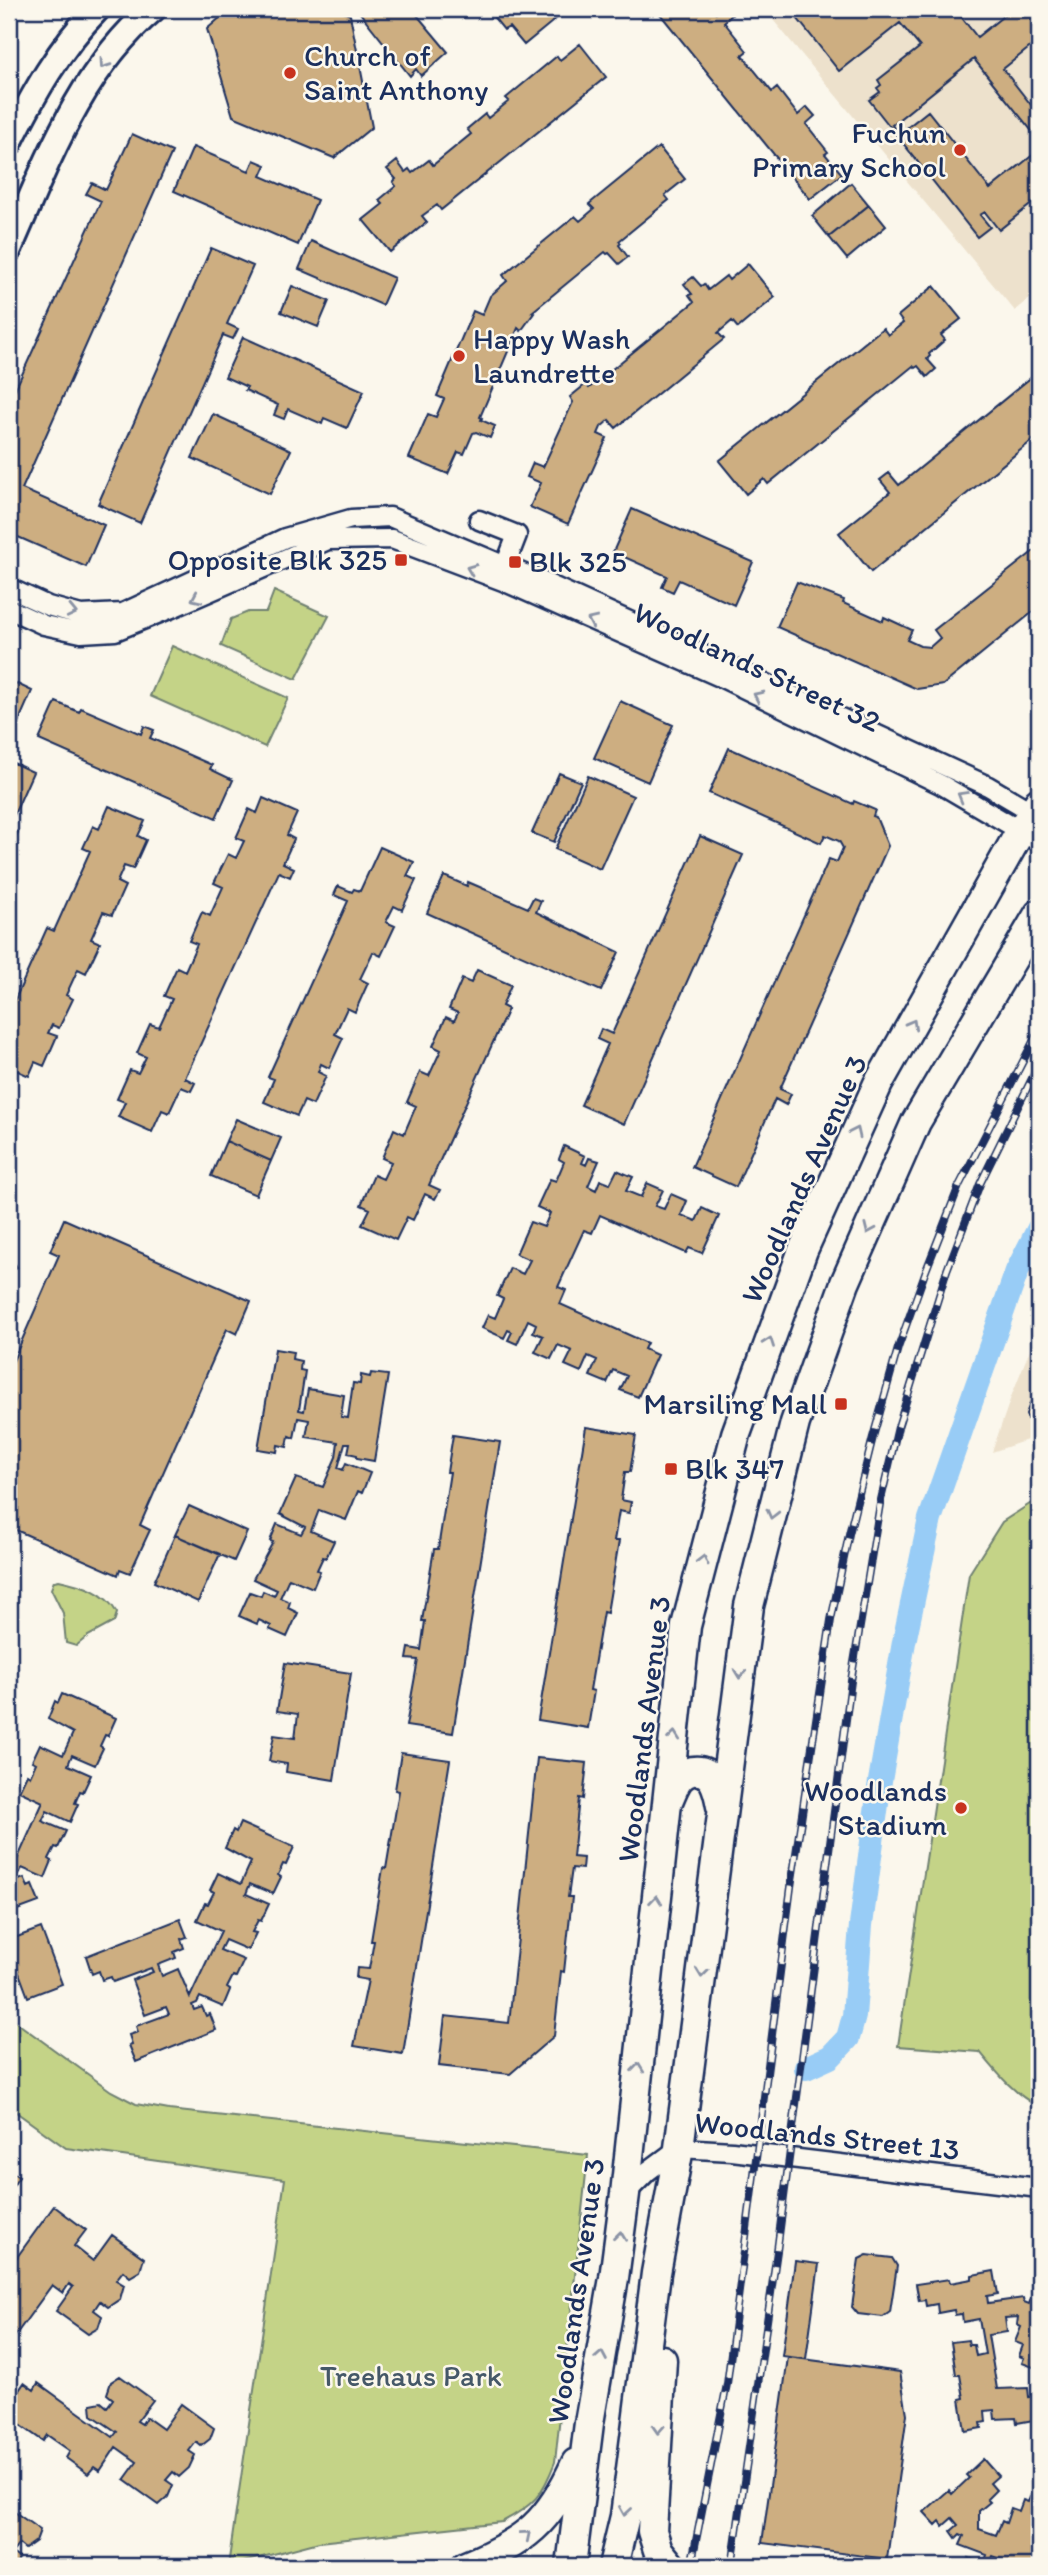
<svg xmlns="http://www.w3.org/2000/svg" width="1048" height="2575" viewBox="0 0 1048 2575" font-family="Itim,sans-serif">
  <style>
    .built { fill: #ede1cc }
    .green { fill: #c4d387; stroke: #708172; stroke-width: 2 }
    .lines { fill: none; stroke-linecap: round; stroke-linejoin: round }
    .canal { stroke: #98ccf6; stroke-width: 24 }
    .building { fill: #cdae81; stroke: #1b2f5e; stroke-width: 2 }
    .street-casing { stroke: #1b2f5e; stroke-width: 23 }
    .secondary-casing { stroke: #1b2f5e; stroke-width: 30 }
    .primary-casing { stroke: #1b2f5e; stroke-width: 33 }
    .street { stroke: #fbf7ec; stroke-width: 18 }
    .secondary { stroke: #fbf7ec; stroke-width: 24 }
    .primary { stroke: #fbf7ec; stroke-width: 28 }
    .rail-casing { stroke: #1b2f5e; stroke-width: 8 }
    .rail { stroke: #fbf7ec; stroke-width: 5; stroke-dasharray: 16; stroke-linecap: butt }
    .oneway { stroke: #8b93a5 }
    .poi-dot { fill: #c8321e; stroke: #fbf7ec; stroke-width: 2.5 }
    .labels { text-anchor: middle; stroke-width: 5; stroke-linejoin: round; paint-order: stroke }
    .poi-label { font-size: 30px; fill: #1b2f5e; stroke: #fbf7ec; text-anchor: start }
    .street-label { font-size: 30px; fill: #1b2f5e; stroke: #fbf7ec }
    .park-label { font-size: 30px; fill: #455868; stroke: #fbf7ec }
  </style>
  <rect width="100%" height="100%" fill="#fbf7ec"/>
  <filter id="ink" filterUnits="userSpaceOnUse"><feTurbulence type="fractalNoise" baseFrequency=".0143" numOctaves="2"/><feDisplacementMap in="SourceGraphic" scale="14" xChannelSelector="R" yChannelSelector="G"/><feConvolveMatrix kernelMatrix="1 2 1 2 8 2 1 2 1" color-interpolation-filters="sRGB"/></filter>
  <g filter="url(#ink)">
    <path class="built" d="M764 9H1039V291L1015 311Z
      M1039 1327V1436L992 1452 1011 1397Z"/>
    <path class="green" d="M274 591 329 616 296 679 221 646 231 619 248 612H266Z
      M172 646 288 698 265 747 150 696Z
      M1039 1498V2107C1014 2094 998 2074 980 2052L898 2046 969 1574 1002 1522Z
      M59 1580C82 1585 105 1591 117 1613L114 1622 88 1636 76 1646 66 1643 63 1613 51 1589 54 1581Z
      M9 2017 111 2091 136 2104 169 2110 588 2155 555 2462C542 2496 534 2505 502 2522L319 2542 228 2566 285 2179 66 2148 9 2107Z"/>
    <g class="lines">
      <path class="canal" d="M806 2068 830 2057 848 2038 854 2016 861 1925 880 1781 904 1642 930 1519 1017 1271 1039 1228"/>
    </g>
    <path class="building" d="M230 9H337L350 15 372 127 334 158 233 116 207 29Z
      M357 9H412L448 52 421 76 416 69 410 76Z
      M487 9H549L557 18 524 45 509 27 504 30Z
      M656 9H713L716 13 721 9H727L732 15 724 22 747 51 742 55 772 92 777 88 798 115 807 107 815 116 806 124 828 152 825 154 842 174 810 199Z
      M790 9H955L977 37 1012 9H1039V40L1003 69 1039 115V140L974 59 892 125 899 134 928 111 990 189 1039 150V198L999 230 985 212 980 215 990 227 977 237 869 100 880 92 877 88 881 85 878 80 920 47 900 23 839 71Z
      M580 44 606 77 441 210 437 205 422 216 427 222 390 252 363 220 383 204 379 200 396 186 393 182 396 179 387 169 397 161 405 172 409 169 412 173 429 160 433 165 471 134 467 129 485 114 488 118 509 101 506 98 557 56 560 60Z
      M132 134 172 152 22 489 104 525 86 567 9 533V403L101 201 86 194 92 183 106 190Z
      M193 147 249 171 254 160 266 165 261 176 317 200 298 245 174 191Z
      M659 147 685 179 665 195 669 200 619 241 621 243 619 245 628 257 619 264 609 253 607 254 605 252 532 312 534 313 521 331 518 328 480 417 482 418 481 420 495 426 490 438 476 432 473 433 464 454 458 452 448 474 409 458 428 414 436 417 444 399 437 396 473 311 482 315 490 296 507 281 503 275 575 216 580 221 594 209 589 204Z
      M851 183 869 205 829 237 812 216Z
      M869 205 886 226 847 259 829 237Z
      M311 241 394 278 382 305 299 269Z
      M211 248 253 266 227 324 238 329 233 339 223 335 140 523 98 504Z
      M748 264 775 297 738 328 732 321 718 333 724 339 616 428 609 420 601 427 598 434 607 438 568 524 530 507 541 483 527 477 533 463 543 467 573 402 570 397 586 384 589 388 694 302 689 295 692 294 684 284 693 277 701 286 704 284 708 290 726 276 729 280Z
      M292 286 329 301 318 327 281 312Z
      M934 286 961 319 941 335 945 340 929 354 930 356 927 359 936 369 927 377 918 366 915 368 913 366 768 484 764 479 746 494 719 461 883 328 888 335 903 323 898 316Z
      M243 337 364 391 347 428 324 418 322 424 288 409 284 419 274 415 278 405 245 390 247 387 225 377Z
      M1039 371V435L871 572 839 533 890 492 880 480 889 473 899 485Z
      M213 414 291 450 270 494 192 458Z
      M632 509 753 562 734 605 679 580 673 592 662 587 667 576 613 552Z
      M1039 547V607L943 685 917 689 777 627 797 582 844 600 843 603 883 621 884 617 912 630 907 640 920 646 930 647 940 638 934 630Z
      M9 680 32 691 14 732 9 730Z
      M620 701 673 725 648 782 594 758Z
      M56 702 79 712 81 708 141 734 144 726 154 730 150 738 212 765 210 769 233 780 216 818 39 740Z
      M729 748 853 804 854 801 875 810 873 816 876 817 888 846 780 1089 791 1094 786 1105 775 1099 736 1187 692 1167 829 859 837 862 843 848 839 841 825 835 821 843 709 793Z
      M9 761 33 772 9 826Z
      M559 773 581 782 554 842 532 833Z
      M588 776 633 796 600 869 555 849Z
      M263 798 297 813 287 835 294 839 283 863 294 868 290 877 279 872 185 1078 195 1083 191 1091 181 1087 169 1113 162 1110 152 1132 118 1117 125 1102 117 1099 130 1070 138 1073 146 1057 137 1053 150 1024 159 1027 172 999 164 996 177 967 185 971 197 944 189 941 202 912 210 916 223 887 214 883 228 854 236 858 244 841 236 838 249 809 257 813Z
      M109 806 145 821 138 836 146 840 133 869 124 866 117 882 125 886 112 915 103 912 91 939 100 943 86 973 78 969 66 995 73 999 59 1028 52 1025 48 1033 57 1036 44 1066 35 1062 29 1076 9 1067V1013L47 928 54 931 90 851 83 848 93 826 99 829Z
      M9 828 18 832 14 842 9 840Z
      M700 836 743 855 624 1124 581 1105 608 1044 597 1039 601 1029 612 1034Z
      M380 847 414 862 407 876 416 880 402 910 394 906 386 922 395 926 381 956 373 952 360 979 368 983 355 1012 347 1008 335 1034 343 1038 329 1068 321 1064 318 1072 326 1076 313 1105 304 1101 297 1116 264 1102 274 1079 268 1077 348 901 334 895 338 886 352 892 354 889 360 891Z
      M444 876 467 886 468 882 528 908 533 898 541 901 536 912 619 952 601 991 427 913Z
      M477 970 511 985 502 1006 508 1009 429 1185 440 1190 435 1199 425 1194 413 1220 407 1217 396 1240 362 1225 370 1209 361 1205 374 1175 383 1179 391 1162 382 1158 394 1129 404 1134 416 1106 407 1102 420 1072 429 1076 441 1050 433 1046 446 1017 454 1021 458 1013 449 1009 462 979 471 983Z
      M236 1119 281 1138 271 1161 226 1141Z
      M226 1141 271 1161 256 1195 211 1176Z
      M564 1146 585 1156 582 1163 586 1165 589 1158 599 1161 588 1186 596 1190 600 1180 610 1184 617 1170 633 1177 626 1191 641 1197 647 1183 663 1190 655 1206 664 1209 671 1194 687 1201 681 1215 696 1221 702 1208 719 1216 702 1253 689 1248 686 1253 600 1215 592 1233 584 1230 558 1287 566 1290 560 1304 647 1343 644 1349 657 1355 638 1397 620 1390 627 1376 613 1370 607 1383 590 1376 597 1360 588 1356 581 1372 565 1365 572 1351 558 1345 551 1359 535 1352 543 1336 533 1332 536 1324 528 1320 517 1344 508 1340 512 1332 508 1330 504 1338 482 1328 488 1315 495 1318 503 1299 497 1296 510 1268 523 1274 530 1260 516 1254 530 1222 544 1227 550 1213 537 1207 550 1179 556 1181 564 1162 559 1159Z
      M64 1219 251 1301 237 1334 227 1329 220 1344 140 1525 150 1530 130 1573 120 1569 118 1575 9 1527V1370L59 1255 50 1251Z
      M9 1255 17 1267 9 1273Z
      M275 1349 293 1352 292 1359 301 1361 300 1370 305 1371 299 1410 304 1411 308 1389 344 1395 341 1417 348 1418 353 1383 360 1384 361 1375 370 1377 371 1373 388 1375 374 1461 357 1458V1455L348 1453 350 1443H345L338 1468 343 1470 346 1463 370 1473 362 1493 358 1491 346 1520 319 1510 311 1531 334 1541 326 1558 323 1557 317 1570 320 1571 313 1588 289 1578 280 1598 290 1602 288 1608 298 1613 287 1637 269 1629 271 1626 259 1620 257 1624 239 1616 250 1592 261 1596 263 1591 274 1596 277 1590 253 1579 273 1542 270 1541 277 1524 301 1534 305 1527 280 1514 296 1478 323 1487 336 1457 338 1442 306 1437 309 1420 298 1418 294 1438 289 1436 287 1447 278 1445 277 1452 258 1449Z
      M1039 1380V1423L1038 1424 1028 1419 1026 1414Z
      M586 1427 636 1435 630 1472H625L621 1500 631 1502 629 1513 619 1511 614 1541H619L607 1613 603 1612 590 1690 594 1691 588 1728 538 1720Z
      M453 1435 500 1442 453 1733 406 1726 418 1660 407 1659 409 1648 421 1650 425 1621H422L434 1549H438L450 1472H447Z
      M189 1506 247 1532 234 1561 175 1535Z
      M175 1535 220 1554 198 1602 154 1582Z
      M285 1663 351 1673 334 1780 286 1772 287 1764 269 1761 274 1735 295 1738 298 1714 277 1711Z
      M62 1694 116 1718 108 1736 105 1735 100 1746 103 1748 95 1765 72 1755 68 1765 91 1775 83 1792 80 1791 75 1803 78 1804 70 1822 47 1811 42 1821 66 1831 58 1848 55 1847 49 1859 52 1861 45 1878 22 1868 19 1874 14 1876 16 1881 24 1878 28 1887 32 1885 39 1902 9 1913V1863L13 1869 43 1802 19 1791 27 1774 30 1776 36 1763 32 1761 40 1744 63 1755 73 1733 48 1719 55 1701 58 1703Z
      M401 1753 450 1760 403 2054 354 2046 368 1980 356 1978 357 1968 369 1969 374 1941H371L383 1868 386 1869 399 1791 395 1790Z
      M537 1758 587 1763 583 1799 579 1798 573 1857 583 1858 582 1869 572 1868 568 1897H572L564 1972 561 1971 554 2036 510 2074 439 2066 445 2016 509 2023Z
      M240 1823 294 1847 286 1865 283 1864 278 1875 281 1877 273 1894 250 1884 246 1894 269 1904 261 1921 258 1920 252 1932 256 1933 248 1950 225 1940 220 1950 244 1960 236 1977 233 1976 227 1988 230 1990 223 2007 200 1997 197 2003 192 2005 194 2010 202 2007 206 2016 210 2014 216 2030 136 2062 129 2045 132 2044 129 2035 138 2032 136 2026 169 2014 166 2007 145 2015 132 1980 153 1972 151 1968 113 1982 111 1977 102 1980 99 1971 92 1974 86 1956 180 1919 187 1937 181 1939 184 1948 174 1952 176 1958 158 1965 162 1976 178 1969 190 1997 221 1931 197 1920 205 1903 208 1904 214 1892 210 1890 218 1873 241 1884 251 1862 225 1848 233 1830 236 1832Z
      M41 1928 62 1984 28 1997 9 1946V1940Z
      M9 2170 19 2177 9 2192Z
      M54 2206 86 2230 74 2246 93 2261 112 2235 144 2258 140 2271 130 2277 123 2271 116 2280 124 2285 120 2299 108 2307 100 2301 94 2310 102 2316 98 2328 88 2334 56 2311 73 2287 69 2284 63 2293 52 2285 9 2344V2283L12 2279 9 2277V2268Z
      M867 2255 892 2258 897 2266 890 2312 883 2317 858 2314 852 2307 859 2259Z
      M795 2261 819 2264 806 2359 782 2356Z
      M994 2271 998 2294 987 2296 988 2303 1023 2298 1024 2302 1029 2304 1035 2289 1039 2291V2369L1022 2363 1024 2358 1019 2356 1023 2345 1015 2342 1021 2327 1017 2325 1018 2317 1005 2318 1007 2332 988 2335 997 2389 1028 2388 1029 2397 1039 2395V2419L1017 2423 1016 2418 995 2419 994 2410 985 2411 986 2422 981 2423 982 2428 965 2431 960 2399 964 2398 960 2375H956L951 2342 968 2340 969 2345H974L976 2356 985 2354 979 2319 963 2322 962 2314 955 2315 954 2310 938 2313 937 2304 926 2306 925 2300 919 2301 916 2284 949 2279 950 2283 972 2279V2275Z
      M788 2357 900 2372 907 2414 887 2559 762 2543Z
      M120 2376 153 2400 137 2421 142 2424 146 2417 163 2429 181 2404 214 2428 210 2439 201 2446 196 2442 189 2451 195 2455 189 2468 179 2477 173 2472 166 2480 173 2485 168 2497 159 2505 124 2480 137 2462 116 2447 100 2471 94 2467 88 2474 66 2458 70 2451 47 2435 43 2441 9 2417V2405L24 2383 34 2390 38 2383 113 2437 117 2432 92 2415 91 2404 101 2402 107 2407 113 2399 107 2394 111 2382Z
      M983 2459 998 2476 990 2483 996 2490 987 2499 990 2502 979 2511V2529L996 2535 1002 2521 1006 2523 1011 2508 1019 2511 1023 2500 1028 2502 1030 2497 1039 2500V2566H998L1001 2559 993 2556 989 2566H955L957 2563 965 2566 969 2558 984 2564 987 2555 960 2545 964 2536 960 2534 956 2538 951 2531 958 2525 952 2518 943 2526 940 2521 936 2525 924 2512 949 2490 952 2494 969 2478 966 2475Z
      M9 2508 40 2530 36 2541 25 2549 19 2544 12 2553 19 2558 16 2566H9Z"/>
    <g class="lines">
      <g class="street-casing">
        <path id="street" d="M479 520 517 535 505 566
          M9 588 48 606 81 615 123 613 285 538 351 519 390 517 541 581 726 665 988 786 1039 816
          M9 609 44 625 81 633 115 631 172 608 328 540 392 539 503 581 720 677 942 785 1039 842
          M625 2194 648 2171 679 2148 732 2151 1039 2188"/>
      </g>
      <g class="secondary-casing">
        <path id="secondary" d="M9 143C33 95 59 48 97 9
          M9 249C46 165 80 70 153 9"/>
      </g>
      <g class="primary-casing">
        <path id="primary" d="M668 1801C671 1794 674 1786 678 1780 681 1776 687 1772 692 1771 714 1768 718 1790 721 1806
          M662 2360 652 2531 658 2550 671 2566
          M466 2566C526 2541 549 2523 576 2463
          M571 2566 589 2423 614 2278 625 2194 686 1626 736 1434 803 1250 878 1084 1021 830 1039 802
          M613 2566 625 2516 656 2273 679 2148 749 1606 795 1423 845 1283 916 1122 1039 914"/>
      </g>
      <use href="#street" class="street"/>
      <use href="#secondary" class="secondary"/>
      <use href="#primary" class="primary"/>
      <g class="rail-casing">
        <path id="rail" d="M691 2566 727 2384 791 1887 831 1620 849 1534 873 1437 898 1348 925 1273 959 1186 1039 1030
          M732 2566 777 2251 851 1681 880 1504 898 1427 947 1270 980 1184 1039 1064"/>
      </g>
      <use href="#rail" class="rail"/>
    </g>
    <defs><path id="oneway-chevron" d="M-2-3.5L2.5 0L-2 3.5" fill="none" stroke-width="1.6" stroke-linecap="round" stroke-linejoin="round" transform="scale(1.75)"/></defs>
    <g class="oneway">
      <use href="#oneway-chevron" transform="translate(104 64) rotate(125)"/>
      <use href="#oneway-chevron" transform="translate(471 569) rotate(-159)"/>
      <use href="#oneway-chevron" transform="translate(196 598) rotate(156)"/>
      <use href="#oneway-chevron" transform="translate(72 612) rotate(13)"/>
      <use href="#oneway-chevron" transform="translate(592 621) rotate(-156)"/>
      <use href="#oneway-chevron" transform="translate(758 696) rotate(-154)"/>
      <use href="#oneway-chevron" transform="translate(962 796) rotate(-150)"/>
      <use href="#oneway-chevron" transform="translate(912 1024) rotate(-61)"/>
      <use href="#oneway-chevron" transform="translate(856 1132) rotate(-65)"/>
      <use href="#oneway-chevron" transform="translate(869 1229) rotate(114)"/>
      <use href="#oneway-chevron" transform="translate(769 1342) rotate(-70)"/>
      <use href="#oneway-chevron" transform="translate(772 1514) rotate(104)"/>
      <use href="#oneway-chevron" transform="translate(703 1560) rotate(-76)"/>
      <use href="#oneway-chevron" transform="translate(740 1674) rotate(97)"/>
      <use href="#oneway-chevron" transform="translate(674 1736) rotate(-84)"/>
      <use href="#oneway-chevron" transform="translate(656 1900) rotate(-84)"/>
      <use href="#oneway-chevron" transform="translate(702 1973) rotate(97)"/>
      <use href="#oneway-chevron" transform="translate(638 2068) rotate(-84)"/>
      <use href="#oneway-chevron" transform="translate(620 2236) rotate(-83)"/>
      <use href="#oneway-chevron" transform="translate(601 2356) rotate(-80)"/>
      <use href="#oneway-chevron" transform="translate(658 2429) rotate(93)"/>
      <use href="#oneway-chevron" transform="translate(625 2511) rotate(99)"/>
      <use href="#oneway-chevron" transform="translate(526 2535) rotate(-40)"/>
    </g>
  </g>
  <g class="poi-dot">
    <circle cx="290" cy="73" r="7"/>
    <circle cx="960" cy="150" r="7"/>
    <circle cx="459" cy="356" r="7"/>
    <rect x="394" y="553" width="14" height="14" rx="3.5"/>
    <rect x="508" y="555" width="14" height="14" rx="3.5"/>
    <rect x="834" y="1397" width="14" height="14" rx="3.5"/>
    <rect x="664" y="1462" width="14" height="14" rx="3.5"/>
    <circle cx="961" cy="1808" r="7"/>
  </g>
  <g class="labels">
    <g class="poi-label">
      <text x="304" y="66">Church of<tspan x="304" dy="34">Saint Anthony</tspan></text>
      <text x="946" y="143" text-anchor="end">Fuchun<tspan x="946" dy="34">Primary School</tspan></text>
      <text x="473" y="349">Happy Wash<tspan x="473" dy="34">Laundrette</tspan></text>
      <text x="387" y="570" text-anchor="end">Opposite Blk 325</text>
      <text x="529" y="572">Blk 325</text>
      <text x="827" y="1414" text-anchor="end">Marsiling Mall</text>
      <text x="685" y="1479">Blk 347</text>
      <text x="947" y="1801" text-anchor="end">Woodlands<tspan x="947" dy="34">Stadium</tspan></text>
    </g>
    <g class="street-label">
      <text transform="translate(757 667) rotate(25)" y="10">Woodlands Street 32</text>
      <text transform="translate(804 1179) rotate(-66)" y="10">Woodlands Avenue 3</text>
      <text transform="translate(644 1729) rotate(-83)" y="10">Woodlands Avenue 3</text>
      <text transform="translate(827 2136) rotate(6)" y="10">Woodlands Street 13</text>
      <text transform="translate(576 2291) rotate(-82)" y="10">Woodlands Avenue 3</text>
    </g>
    <g class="park-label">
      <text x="411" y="2386">Treehaus Park</text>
    </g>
  </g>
  <rect width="1048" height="2575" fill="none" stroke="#fbf7ec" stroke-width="35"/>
  <rect x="18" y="18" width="1013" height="2540" fill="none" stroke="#1b2f5e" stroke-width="2.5" filter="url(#ink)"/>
</svg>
